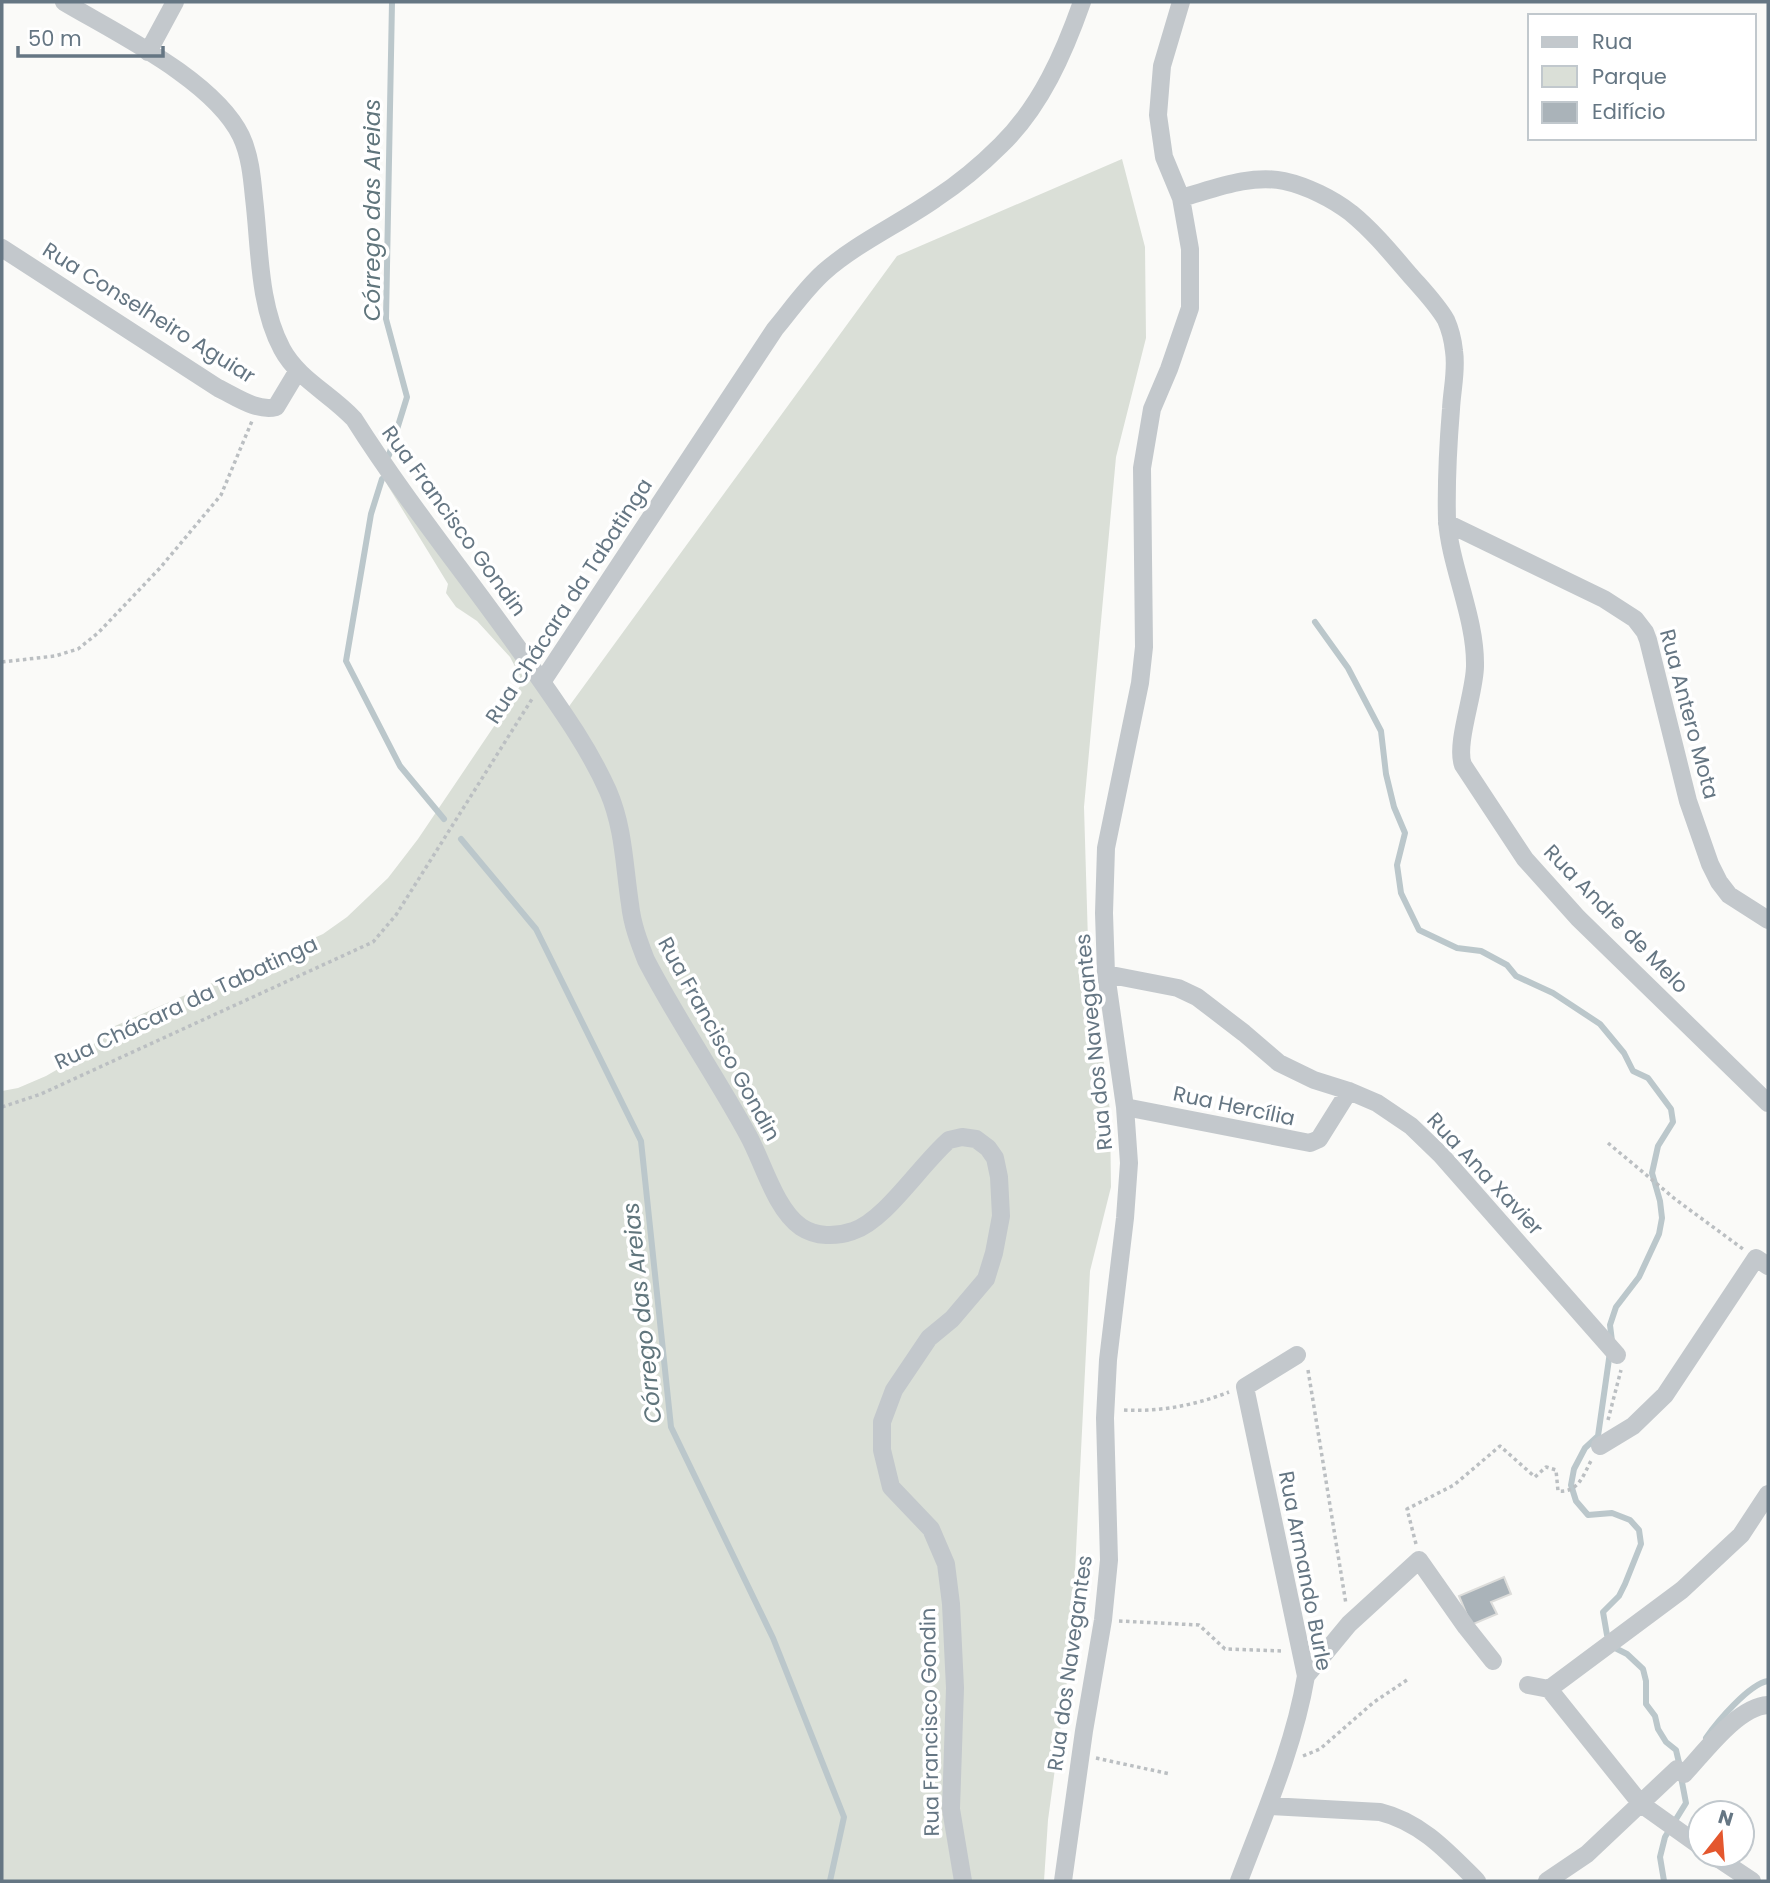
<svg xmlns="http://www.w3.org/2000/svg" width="1770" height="1883" viewBox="0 0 1770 1883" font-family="Poppins,sans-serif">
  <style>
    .green { fill: #dadfd7 }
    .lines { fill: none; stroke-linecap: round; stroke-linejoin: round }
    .stream { stroke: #bbc7cb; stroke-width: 6 }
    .building { fill: #aab3b9; stroke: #dcdcda; stroke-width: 2 }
    .path { stroke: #bbbfc2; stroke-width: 3.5; stroke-dasharray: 3.5 3.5; stroke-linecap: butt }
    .street { stroke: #c3c8cc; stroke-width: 18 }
    .labels { text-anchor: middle; stroke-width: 7; stroke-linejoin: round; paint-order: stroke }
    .street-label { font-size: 21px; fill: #657683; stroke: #fff }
    .water-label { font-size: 23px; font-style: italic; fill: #60757c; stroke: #fff }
  </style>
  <rect width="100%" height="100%" fill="#fafaf8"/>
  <path class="green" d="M1122 159 1145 247 1146 338 1116 457 1084 807 1088 941 1110 1111 1111 1187 1090 1271 1071 1651 1048 1820 1044 1881H2V1091L18 1088 46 1076 77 1058 115 1026 323 934 347 917 388 878 418 839 513 698 520 686V676L510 657 477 621 456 607 446 593 448 584 388 486 377 460 562 716 897 256Z"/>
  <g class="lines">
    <path class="stream" d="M389 455 407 397 386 319 392 2
      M382 479 371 514 346 661 400 766 444 819
      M1315 622 1348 668 1381 731 1386 774 1394 807 1405 833 1397 865 1401 893 1419 930 1457 948 1481 951 1507 965 1516 976 1553 993 1600 1024 1624 1053 1633 1071 1648 1078 1671 1109 1673 1122 1658 1146 1652 1173 1660 1201 1662 1218 1659 1234 1639 1277 1616 1307 1610 1325 1612 1341
      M461 839 536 929 641 1141 671 1427 773 1638 844 1817 830 1881
      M1610 1352 1598 1436 1585 1448 1574 1469 1571 1485 1576 1501 1588 1515 1612 1513 1630 1520 1639 1530 1641 1544 1625 1584 1619 1596 1603 1612 1607 1635 1615 1648 1627 1654 1643 1669 1646 1681V1704L1655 1716 1658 1729 1666 1742 1676 1750 1680 1767
      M1706 1738C1717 1722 1749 1684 1768 1681
      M1664 1881 1660 1857 1665 1837 1686 1803 1681 1777"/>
  </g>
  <path class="building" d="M1504 1577 1511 1594 1491 1602 1497 1614 1471 1625 1459 1596Z"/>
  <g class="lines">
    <path class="path" d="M2 662 55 656 78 649 98 633 160 568 221 495 252 421
      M2 1107 41 1094 373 942 396 915 532 699
      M1608 1143 1675 1199 1743 1249
      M1308 1370 1346 1604
      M1124 1410C1160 1412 1196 1405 1229 1392
      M1608 1420 1621 1370
      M1416 1544 1407 1509 1454 1485 1500 1446 1535 1477 1546 1467 1556 1470 1558 1491C1579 1493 1583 1475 1592 1459
      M1119 1621 1199 1625 1225 1649 1284 1651
      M1303 1756 1320 1749 1374 1702 1407 1680
      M1096 1758 1170 1774"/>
    <path class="street" d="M64 2C116 33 214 80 241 136 250 155 252 177 254 198 260 247 258 304 282 349 298 379 331 394 354 419 408 504 472 582 530 665 558 705 588 746 608 791 624 828 624 865 630 904 632 924 639 942 646 960 677 1020 716 1076 748 1135 763 1162 775 1209 801 1227 816 1237 836 1237 853 1231 885 1221 921 1164 949 1140L962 1137 976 1139 988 1148 995 1158 999 1177 1001 1216 994 1253 986 1279 952 1319 929 1338 894 1390 882 1422V1450L891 1487 931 1529 946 1564 951 1604 955 1688 951 1809 963 1881
      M148 52 175 2
      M1181 198C1214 189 1250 174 1284 181 1307 186 1333 199 1351 213 1373 231 1391 253 1409 274 1422 289 1436 303 1446 320 1450 329 1453 341 1454 351 1457 370 1452 389 1451 409 1448 446 1446 483 1447 520 1450 566 1476 618 1475 666 1475 692 1455 744 1463 765L1525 859 1578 918 1768 1103
      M2 248 218 388C235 396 257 412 276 407L297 372
      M1447 523 1604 599 1635 619 1645 632 1648 640 1688 801 1710 864 1719 882 1729 895 1768 920
      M542 682 775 329C791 310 805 289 824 272 857 243 899 224 935 199 958 184 982 164 1001 145 1041 106 1064 53 1082 2
      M1106 974 1178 988 1197 997 1244 1033 1279 1063 1314 1080 1349 1091 1377 1103 1411 1126 1441 1155 1617 1355
      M1125 1107 1310 1143 1319 1139 1349 1091
      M1600 1446 1633 1426 1665 1395 1756 1258 1768 1266
      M1306 1676 1349 1624 1419 1560 1466 1627 1493 1661
      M1528 1685 1549 1689 1641 1804 1700 1846
      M1549 1689 1682 1590 1741 1535 1768 1494
      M1268 1806 1380 1812C1421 1822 1448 1852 1477 1881
      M1713 1855 1752 1881
      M1063 1881 1084 1731 1103 1620 1109 1560 1105 1418 1108 1360 1125 1218 1129 1163 1125 1107 1106 974 1104 913 1106 848 1140 683 1144 647 1142 468 1152 409 1169 369 1190 308V249L1181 198 1164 157 1158 115 1162 66 1181 2
      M1239 1881C1264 1815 1294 1747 1306 1676L1245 1387 1297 1355
      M1547 1881 1587 1854 1677 1769 1684 1774C1705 1752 1737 1707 1768 1705"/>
  </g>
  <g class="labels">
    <g class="street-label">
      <text transform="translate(149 313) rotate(32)" y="7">Rua Conselheiro Aguiar</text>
      <text transform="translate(454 521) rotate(54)" y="7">Rua Francisco Gondin</text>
      <text transform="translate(569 601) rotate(-57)" y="7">Rua Chácara da Tabatinga</text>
      <text transform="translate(1689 714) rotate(75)" y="7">Rua Antero Mota</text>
      <text transform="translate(1616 919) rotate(46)" y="7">Rua Andre de Melo</text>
      <text transform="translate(186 1003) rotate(-25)" y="7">Rua Chácara da Tabatinga</text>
      <text transform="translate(719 1039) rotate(61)" y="7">Rua Francisco Gondin</text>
      <text transform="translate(1094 1042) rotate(-96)" y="7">Rua dos Navegantes</text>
      <text transform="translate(1234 1106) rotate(12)" y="7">Rua Hercília</text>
      <text transform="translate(1485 1174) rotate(47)" y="7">Rua Ana Xavier</text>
      <text transform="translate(1305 1571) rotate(79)" y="7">Rua Armando Burle</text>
      <text transform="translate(1070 1663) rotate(-82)" y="7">Rua dos Navegantes</text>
      <text transform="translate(930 1722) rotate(-91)" y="7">Rua Francisco Gondin</text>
    </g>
    <g class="water-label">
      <text transform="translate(372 210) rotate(-90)" y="8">Córrego das Areias</text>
      <text transform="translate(642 1313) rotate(-96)" y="8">Córrego das Areias</text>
    </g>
  </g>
  <rect width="1770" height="1883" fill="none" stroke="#657683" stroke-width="7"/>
  <rect x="1528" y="14" width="228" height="126" fill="#ffffff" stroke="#c1c8cd" stroke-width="2"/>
  <rect x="1542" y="37" width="35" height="10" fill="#c3c8cc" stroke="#c1c8cd" stroke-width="2"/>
  <text x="1592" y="49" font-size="21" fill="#657683">Rua</text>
  <rect x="1542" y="66" width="35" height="21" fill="#dadfd7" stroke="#c1c8cd" stroke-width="2"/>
  <text x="1592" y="84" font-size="21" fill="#657683">Parque</text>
  <rect x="1542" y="102" width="35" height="21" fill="#aab3b9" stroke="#c1c8cd" stroke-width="2"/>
  <text x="1592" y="119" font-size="21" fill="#657683">Edifício</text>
  <g transform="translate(1721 1834) rotate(17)"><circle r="33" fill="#ffffff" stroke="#c1c8cd" stroke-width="2"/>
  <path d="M0-5L12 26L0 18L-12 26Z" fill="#e4572e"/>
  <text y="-10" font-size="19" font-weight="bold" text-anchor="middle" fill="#657683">N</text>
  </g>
  <path d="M18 46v10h145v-10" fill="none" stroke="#657683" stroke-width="3.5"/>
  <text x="28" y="46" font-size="21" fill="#657683" stroke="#ffffff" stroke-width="5" paint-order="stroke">50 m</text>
</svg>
